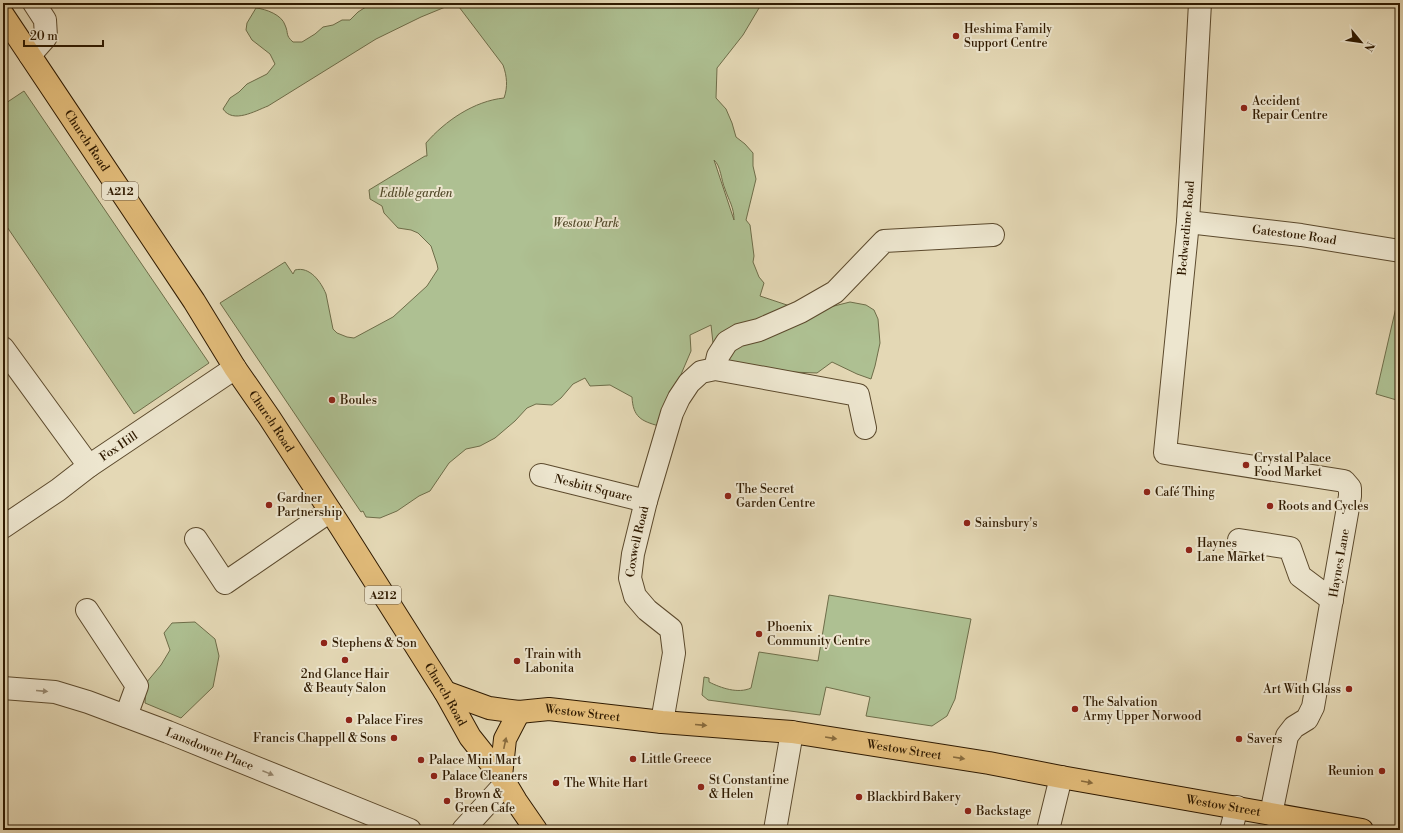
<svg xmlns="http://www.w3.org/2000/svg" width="1403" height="833" viewBox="0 0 1403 833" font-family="'Libre Bodoni',serif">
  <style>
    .green { fill: #aec092; stroke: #6e6d49; fill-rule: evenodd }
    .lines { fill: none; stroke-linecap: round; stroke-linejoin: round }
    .minor-casing { stroke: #5c4a2d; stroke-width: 24 }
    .major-casing { stroke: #2f1a00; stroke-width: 24 }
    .minor { stroke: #ede6cf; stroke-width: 22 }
    .major { stroke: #e2bc7a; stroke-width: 22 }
    .oneway { fill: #988a72 }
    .oneway2 { fill: #886b3d }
    .poi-dot { fill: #8f2418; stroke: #ede6cf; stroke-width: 1.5 }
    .labels { text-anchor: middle; stroke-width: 4; stroke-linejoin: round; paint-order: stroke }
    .shield { fill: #ede6cf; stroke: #68573e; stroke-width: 1 }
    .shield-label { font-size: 11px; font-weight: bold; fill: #2f1a00 }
    .poi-label { font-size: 12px; fill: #2f1a00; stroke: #ede6cf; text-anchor: start }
    .street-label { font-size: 12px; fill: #2f1a00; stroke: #ede6cf }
    .park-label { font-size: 12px; font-style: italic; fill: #554c2c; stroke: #ede6cf }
  </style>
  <rect width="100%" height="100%" fill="#e4d8b5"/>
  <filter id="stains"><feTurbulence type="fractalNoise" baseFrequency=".005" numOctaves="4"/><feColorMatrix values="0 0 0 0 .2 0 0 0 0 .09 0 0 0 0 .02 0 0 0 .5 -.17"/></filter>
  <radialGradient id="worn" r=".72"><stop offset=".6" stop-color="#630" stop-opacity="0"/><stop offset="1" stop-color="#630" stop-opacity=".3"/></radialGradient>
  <path class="green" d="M372 3H455L421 17 376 39 268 106C255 111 233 124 223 109L230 98 239 92 247 84 267 74 275 64 270 54 252 40 246 30 247 23 256 8C266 9 282 15 285 25 289 34 285 35 293 42H302L315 34 323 27 333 25 342 20H350L358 12Z
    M456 3H762L743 35 717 68 716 98 726 109 732 123 736 137 745 144 753 153V166L756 179 746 220 750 225 754 256 753 262 759 277 764 283 760 296 790 306 826 308 850 302 866 305 874 310 878 319 880 343 875 366 871 379 857 374 832 362 817 373 739 370 718 356 713 343 711 325 690 335 691 351 659 426C641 421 633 417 632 397L610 385 590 386 585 378 573 384 561 398 552 405 536 404 527 408 515 421 495 438 480 446 466 449 449 463 430 491 419 496 397 511 380 518 366 517 363 511 361 512 220 303 285 262 293 274 295 270C310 266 321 282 326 294L333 329 337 333 347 337 354 338 393 317 427 286 438 269 437 264 431 246 418 233 411 230 398 228 384 213 382 206 370 199 369 190 425 156H427L426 143C445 121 474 101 504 98 508 87 507 76 503 65ZM714 160C721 166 721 180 725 189 729 201 734 207 734 220Z
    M1127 3H1173L1172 6Z
    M24 91 209 363 134 414 3 221V105Z
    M1400 290V337L1399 343H1400V401L1376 394Z
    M829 595 971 619 955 699 947 716 932 726 866 716 870 697 826 687 820 715 708 700 702 695 704 677 709 678V682C721 688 738 694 751 688L759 652 818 661Z
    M195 622 215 639 219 656 213 687 181 718 145 703 146 683 161 665 170 650 164 633 172 623Z"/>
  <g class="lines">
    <g class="minor-casing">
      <g id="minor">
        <path d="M1200 3 1188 222 1165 453 1344 481 1350 488V496L1313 707 1307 719 1294 727 1287 736 1271 814"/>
        <path d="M30 55 46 37 45 20 34 3"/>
        <path id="s1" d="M1188 222 1301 235 1400 251"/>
        <path d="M3 348 89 466"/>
        <path d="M715 369 718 356 727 342 739 335 759 330 800 312 835 292 884 241 993 235"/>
        <path id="s2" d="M541 475 646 501"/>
        <path id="s3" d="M3 527 58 490 89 466 235 368"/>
        <path d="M196 539 225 583 330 511"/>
        <path d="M1239 540 1290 548 1300 576 1332 600"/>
        <path d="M87 610 137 686 126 716"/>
        <path id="s4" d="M3 688 55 692 88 702 168 732 410 830"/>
        <path id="s5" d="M662 722 674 653 671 629 647 610 635 596 630 578 633 554 646 501 672 413 679 398 689 383 701 372 715 369 858 395 865 428"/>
        <path d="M463 830 505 784"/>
        <path d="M775 830 792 732"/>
        <path d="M1048 830 1061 777"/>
        <path d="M1231 830 1237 807"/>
      </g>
    </g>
    <g class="major-casing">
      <g id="major">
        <path id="s6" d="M3 15 194 301 235 368 269 417 340 526 445 692 470 737 501 776 516 801 536 830"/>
        <path id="s7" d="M445 692 489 708 519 712 549 709 662 722 792 732 989 763 1061 777 1362 830"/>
        <path d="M501 776 505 739 519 712"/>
      </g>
    </g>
    <use href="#minor" class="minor"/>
    <use href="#major" class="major"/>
  </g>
  <defs><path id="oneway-solid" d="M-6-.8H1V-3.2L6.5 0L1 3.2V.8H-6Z"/></defs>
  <g class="oneway">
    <use href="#oneway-solid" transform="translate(42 691) rotate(5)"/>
    <use href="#oneway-solid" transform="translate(268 773) rotate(22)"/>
  </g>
  <g class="oneway2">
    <use href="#oneway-solid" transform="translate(701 725) rotate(5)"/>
    <use href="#oneway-solid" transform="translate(831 738) rotate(9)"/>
    <use href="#oneway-solid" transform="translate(505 743) rotate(-78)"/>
    <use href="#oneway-solid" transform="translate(959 758) rotate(9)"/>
    <use href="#oneway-solid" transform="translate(1087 782) rotate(10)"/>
  </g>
  <g class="poi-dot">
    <circle cx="956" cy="36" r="4"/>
    <circle cx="1244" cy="108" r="4"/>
    <circle cx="332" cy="400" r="4"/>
    <circle cx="1246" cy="465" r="4"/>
    <circle cx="1147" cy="492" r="4"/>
    <circle cx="728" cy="496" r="4"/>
    <circle cx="269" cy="505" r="4"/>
    <circle cx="1270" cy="506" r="4"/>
    <circle cx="967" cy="523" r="4"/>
    <circle cx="1189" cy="550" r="4"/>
    <circle cx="759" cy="634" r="4"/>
    <circle cx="324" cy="643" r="4"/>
    <circle cx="345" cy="660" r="4"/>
    <circle cx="517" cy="661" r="4"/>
    <circle cx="1349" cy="689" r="4"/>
    <circle cx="1075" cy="709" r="4"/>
    <circle cx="349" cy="720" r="4"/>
    <circle cx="394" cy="738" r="4"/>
    <circle cx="1239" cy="739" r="4"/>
    <circle cx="633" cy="759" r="4"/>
    <circle cx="421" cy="760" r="4"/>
    <circle cx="1382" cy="771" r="4"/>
    <circle cx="434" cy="776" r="4"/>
    <circle cx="556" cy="783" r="4"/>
    <circle cx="701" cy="787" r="4"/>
    <circle cx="859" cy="797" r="4"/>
    <circle cx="447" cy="801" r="4"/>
    <circle cx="968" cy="811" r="4"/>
  </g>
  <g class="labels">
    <g class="shield">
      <rect x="102" y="182" width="36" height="18" rx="3"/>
      <rect x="365" y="586" width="36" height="18" rx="3"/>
    </g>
    <g class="shield-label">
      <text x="120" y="195">A212</text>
      <text x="383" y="599">A212</text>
    </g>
    <g class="poi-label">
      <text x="964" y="33">Heshima Family<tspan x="964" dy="14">Support Centre</tspan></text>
      <text x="1252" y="105">Accident<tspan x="1252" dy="14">Repair Centre</tspan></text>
      <text x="340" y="404">Boules</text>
      <text x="1254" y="462">Crystal Palace<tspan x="1254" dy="14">Food Market</tspan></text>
      <text x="736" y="493">The Secret<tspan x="736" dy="14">Garden Centre</tspan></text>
      <text x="1155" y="496">Café Thing</text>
      <text x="277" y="502">Gardner<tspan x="277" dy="14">Partnership</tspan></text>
      <text x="1278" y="510">Roots and Cycles</text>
      <text x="975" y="527">Sainsbury's</text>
      <text x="1197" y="547">Haynes<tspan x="1197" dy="14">Lane Market</tspan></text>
      <text x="767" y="631">Phoenix<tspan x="767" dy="14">Community Centre</tspan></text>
      <text x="332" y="647">Stephens &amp; Son</text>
      <text x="525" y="658">Train with<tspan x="525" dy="14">Labonita</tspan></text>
      <text x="345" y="678" text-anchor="middle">2nd Glance Hair<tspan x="345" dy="14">&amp; Beauty Salon</tspan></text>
      <text x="1341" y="693" text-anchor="end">Art With Glass</text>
      <text x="1083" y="706">The Salvation<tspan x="1083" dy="14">Army Upper Norwood</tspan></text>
      <text x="357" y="724">Palace Fires</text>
      <text x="386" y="742" text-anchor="end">Francis Chappell &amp; Sons</text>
      <text x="1247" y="743">Savers</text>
      <text x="641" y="763">Little Greece</text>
      <text x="429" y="764">Palace Mini Mart</text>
      <text x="1374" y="775" text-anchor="end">Reunion</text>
      <text x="442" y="780">Palace Cleaners</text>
      <text x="709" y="784">St Constantine<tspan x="709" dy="14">&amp; Helen</tspan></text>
      <text x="564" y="787">The White Hart</text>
      <text x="455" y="798">Brown &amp;<tspan x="455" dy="14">Green Cafe</tspan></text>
      <text x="867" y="801">Blackbird Bakery</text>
      <text x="976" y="815">Backstage</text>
    </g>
    <g class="street-label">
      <text dy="4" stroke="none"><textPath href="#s6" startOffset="151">Church Road</textPath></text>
      <text transform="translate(1186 228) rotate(-85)" y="4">Bedwardine Road</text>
      <text dy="4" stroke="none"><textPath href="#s1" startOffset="107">Gatestone Road</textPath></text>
      <text dy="4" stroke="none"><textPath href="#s6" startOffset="487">Church Road</textPath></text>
      <text dy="4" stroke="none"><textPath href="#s3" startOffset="141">Fox Hill</textPath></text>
      <text dy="4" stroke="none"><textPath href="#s2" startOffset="54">Nesbitt Square</textPath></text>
      <text dy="4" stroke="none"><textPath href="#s5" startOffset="199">Coxwell Road</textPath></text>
      <text transform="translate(1339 563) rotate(-80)" y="4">Haynes Lane</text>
      <text dy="4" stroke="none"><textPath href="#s6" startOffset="811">Church Road</textPath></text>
      <text dy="4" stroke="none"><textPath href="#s7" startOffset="141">Westow Street</textPath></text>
      <text dy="4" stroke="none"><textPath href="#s4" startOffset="217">Lansdowne Place</textPath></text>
      <text dy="4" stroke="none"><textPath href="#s7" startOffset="465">Westow Street</textPath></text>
      <text dy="4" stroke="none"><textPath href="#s7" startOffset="789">Westow Street</textPath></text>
    </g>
    <g class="park-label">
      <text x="416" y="197">Edible garden</text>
      <text x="586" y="227">Westow Park</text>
    </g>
  </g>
  <rect width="1403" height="833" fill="none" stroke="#e4d8b5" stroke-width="16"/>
  <rect x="4" y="4" width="1395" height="825" fill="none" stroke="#2f1a00" stroke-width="2"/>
  <rect x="8" y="8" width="1387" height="817" fill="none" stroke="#2f1a00"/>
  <g transform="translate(1361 42) rotate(119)" stroke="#ede6cf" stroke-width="3" paint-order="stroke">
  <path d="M0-3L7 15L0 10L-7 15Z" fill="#2f1a00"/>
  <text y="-6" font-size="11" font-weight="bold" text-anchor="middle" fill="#2f1a00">N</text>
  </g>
  <path d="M24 40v6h79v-6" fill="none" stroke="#2f1a00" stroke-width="2"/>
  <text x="30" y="40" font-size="12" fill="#2f1a00" stroke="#ede6cf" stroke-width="3" paint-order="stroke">20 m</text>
  <rect width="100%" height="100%" filter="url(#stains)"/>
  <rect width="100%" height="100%" fill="url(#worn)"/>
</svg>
